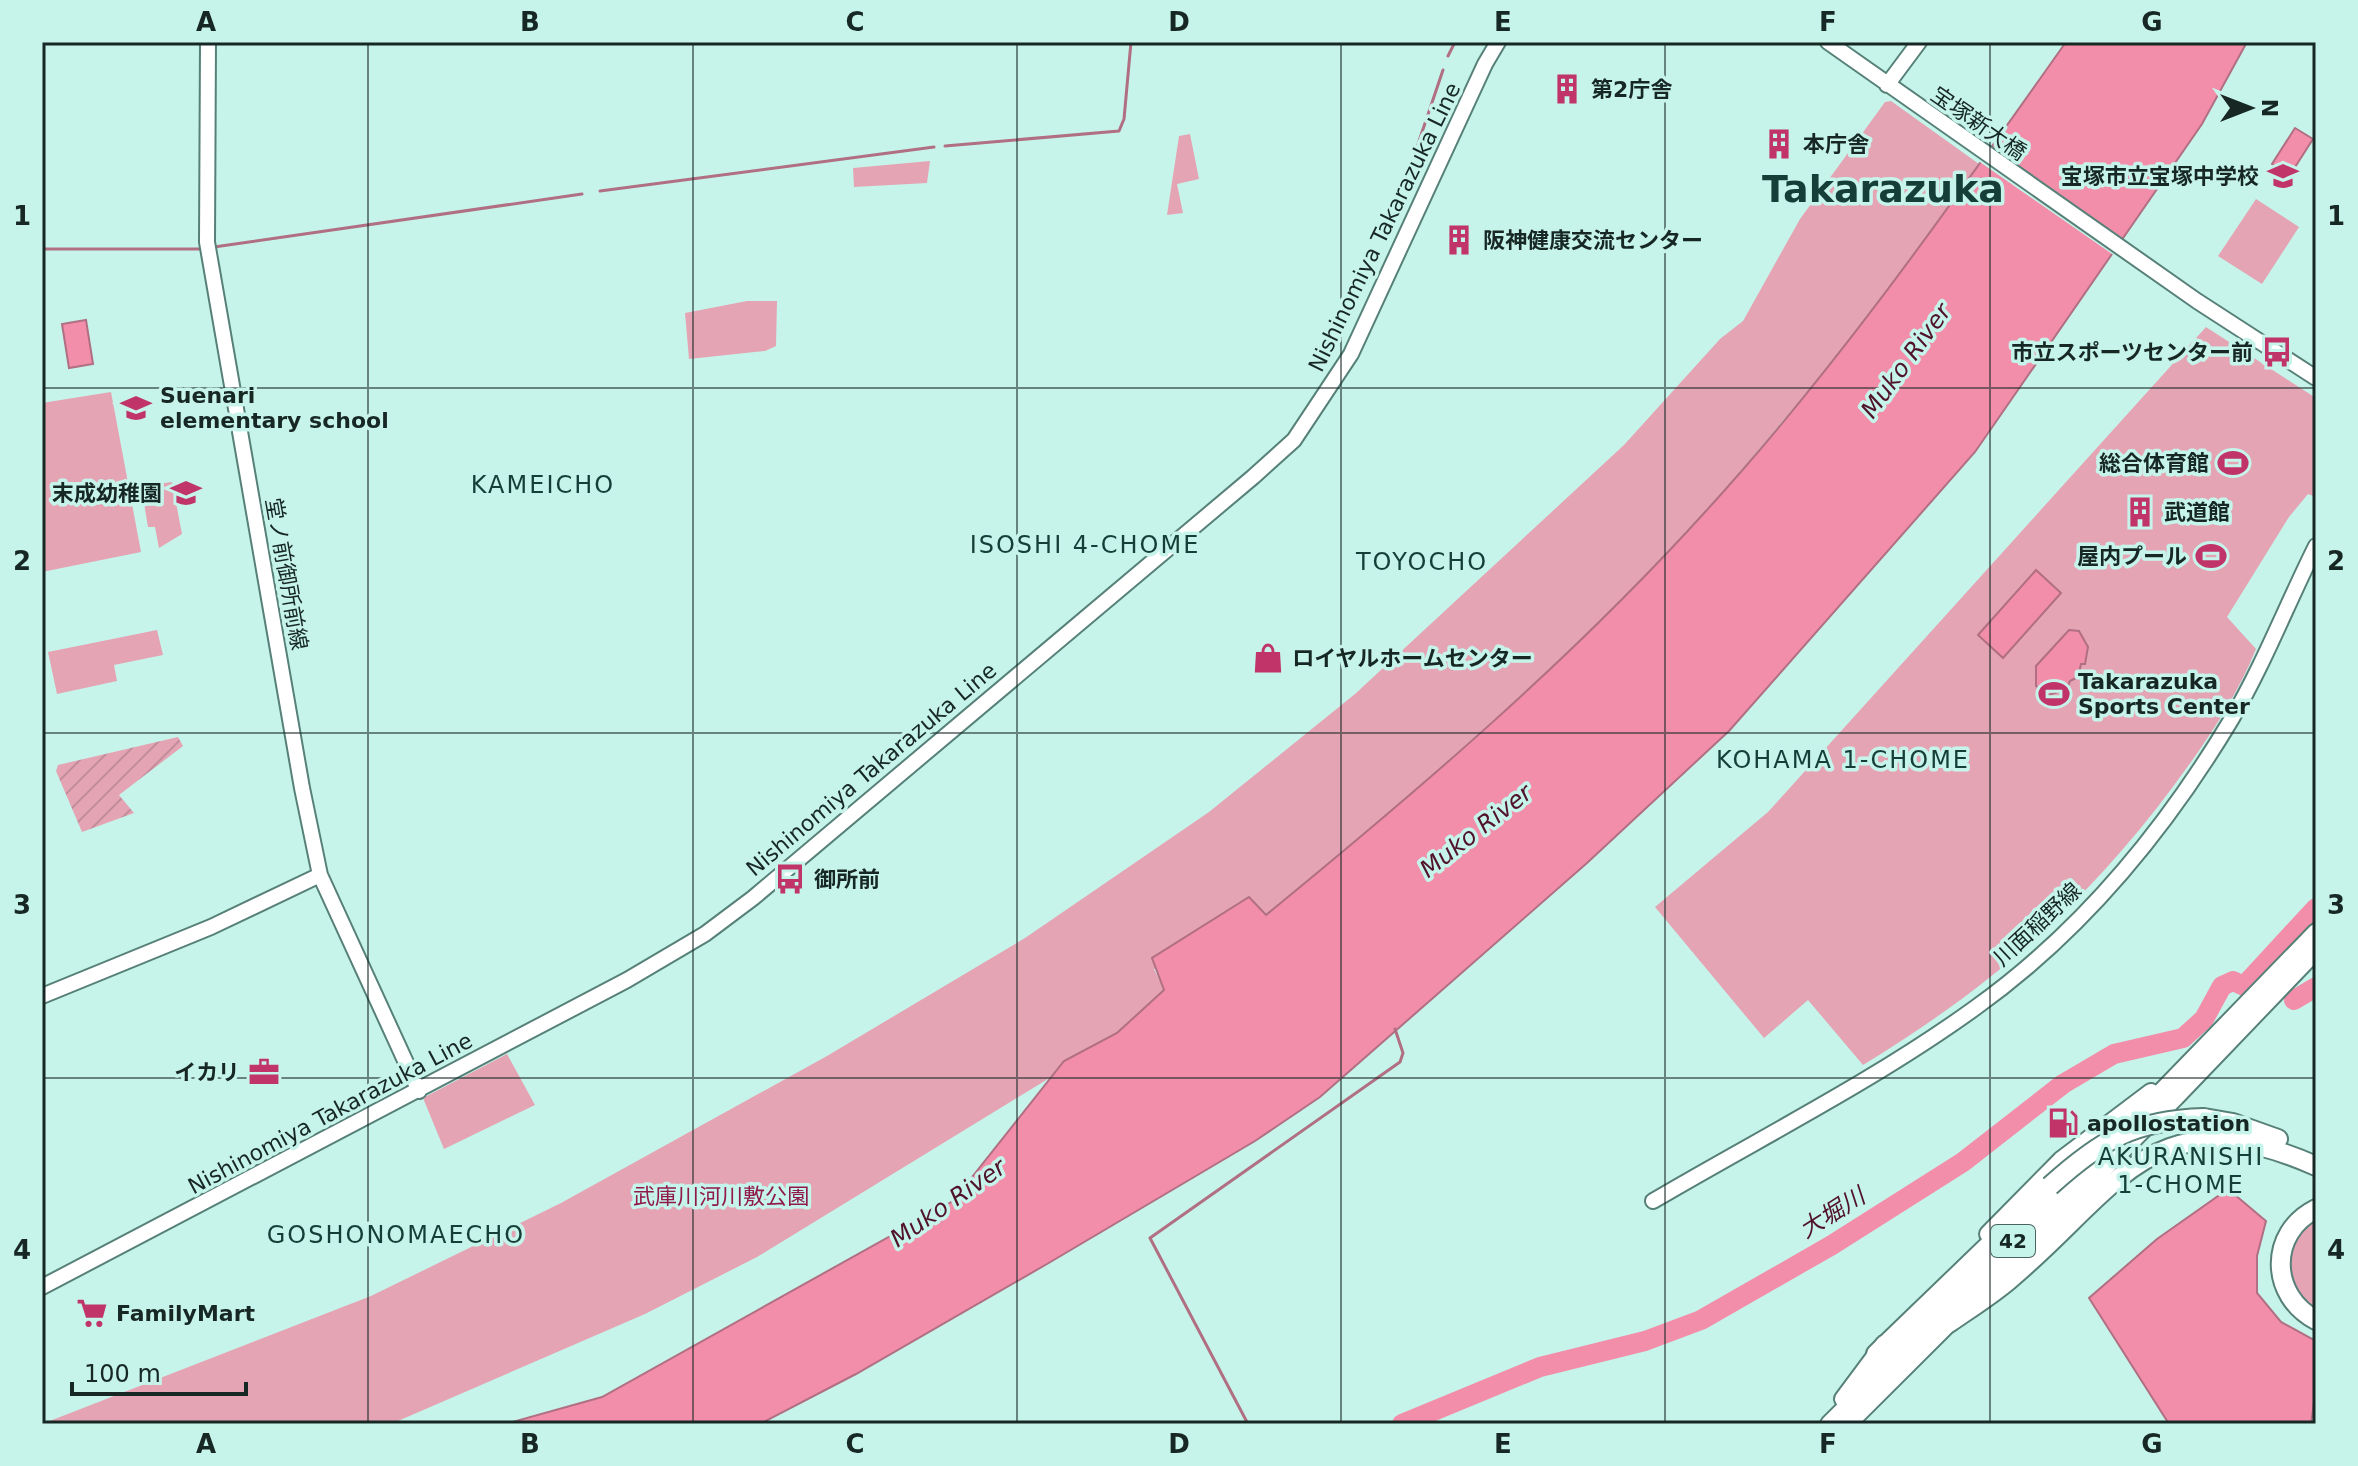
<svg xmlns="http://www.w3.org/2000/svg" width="2358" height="1466" viewBox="0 0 2358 1466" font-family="'DejaVu Sans','Noto Sans JP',sans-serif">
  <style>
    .green { fill: #e4a4b4 }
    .garden { fill: url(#garden-furrows) }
    .water { fill: #f28eaa; stroke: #b06f82; stroke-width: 2 }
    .pier { fill: #c7f4ea }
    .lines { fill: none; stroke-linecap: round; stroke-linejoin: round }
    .stream { stroke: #b06f82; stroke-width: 3 }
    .river { stroke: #f28eaa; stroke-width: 20 }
    .secondary-casing { stroke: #568078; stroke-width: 18 }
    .primary-casing { stroke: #568078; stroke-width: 20 }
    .highway-casing { stroke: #568078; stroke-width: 22 }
    .secondary { stroke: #fff; stroke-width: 14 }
    .primary { stroke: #fff; stroke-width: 16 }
    .highway { stroke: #fff; stroke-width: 18 }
    .highway-bridge-casing { stroke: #568078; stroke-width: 22; stroke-linecap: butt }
    .highway-bridge { stroke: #fff; stroke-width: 18 }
    .grid { fill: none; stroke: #162724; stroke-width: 2; stroke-opacity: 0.55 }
    .labels { text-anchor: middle; stroke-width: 7; stroke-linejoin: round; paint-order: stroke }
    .shield { fill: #c7f4ea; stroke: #4b645f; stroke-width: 2 }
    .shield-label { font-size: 20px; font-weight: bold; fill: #162724 }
    .poi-label { font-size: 22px; font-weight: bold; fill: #162724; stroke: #c7f4ea; text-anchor: start }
    .street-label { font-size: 22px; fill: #162724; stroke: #c7f4ea }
    .park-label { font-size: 22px; fill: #8f1a49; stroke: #c7f4ea }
    .water-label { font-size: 24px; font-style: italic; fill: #501229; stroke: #c7f4ea }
    .neighbourhood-label { font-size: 24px; letter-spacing: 2px; fill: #143e37; stroke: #c7f4ea }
    .town-label { font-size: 38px; font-weight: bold; fill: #143e37; stroke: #c7f4ea }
    .neatline { fill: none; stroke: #162724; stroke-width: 3 }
    .grid-label { font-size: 26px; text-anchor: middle; font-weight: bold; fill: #162724 }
  </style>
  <defs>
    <pattern id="garden-furrows" width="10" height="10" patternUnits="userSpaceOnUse" patternTransform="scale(2)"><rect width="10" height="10" fill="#e4a4b4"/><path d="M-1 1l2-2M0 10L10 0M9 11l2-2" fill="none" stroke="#c38d9b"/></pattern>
  </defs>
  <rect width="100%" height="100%" fill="#c7f4ea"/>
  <path class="green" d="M1891 101 1979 164 1913 259 1823 373 1707 511 1580 643 1427 783 1265 916 1154 969 1164 989 1115 1038 757 1257 645 1314 391 1424H42L371 1296 561 1203 827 1056 1025 938 1209 812 1355 694 1624 445 1720 339 1743 321 1800 219 1885 102Z
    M1190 134 1199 179 1177 184 1183 213 1167 215 1179 136Z
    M930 161 927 183 854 187 853 168Z
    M2256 199 2299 227 2262 284 2218 256Z
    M747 301H777L776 346 765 351 689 359 685 313Z
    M2206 327 2316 398V497L2308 494 2289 517 2227 617 2256 649C2236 699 2204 745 2172 788 2084 906 1988 989 1863 1065L1808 1000 1764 1038 1655 907 1768 812Z
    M111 392 141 552 42 572V403Z
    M172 482 182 534 159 548 155 527H148L141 486Z
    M157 630 163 655 114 665 117 681 57 694 48 652Z
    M507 1054 535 1105 444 1149 423 1098Z
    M2316 1217V1313L2287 1282C2287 1248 2288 1238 2316 1217Z"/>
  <path class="garden" d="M178 737 183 746 119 795 134 813 82 832 56 771 58 765Z"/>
  <path class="water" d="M2066 42H2247L2202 124 1975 452 1729 731 1587 863 1320 1097 1255 1141 1047 1264 856 1374 760 1424H505L602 1397 953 1201 1064 1061 1117 1033 1164 990 1152 958 1249 897 1266 915C1420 789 1571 660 1706 511 1839 365 1952 203 2066 42Z
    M2295 128 2313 139 2290 175 2272 164Z
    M86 320 93 364 69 368 62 324Z
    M2036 570 2061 593 2003 658 1978 635Z
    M2069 630 2079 631 2088 647 2085 664H2081L2078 677 2070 681 2067 689 2049 695 2036 686V666Z
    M2228 1189 2266 1221 2257 1256V1293L2281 1322 2316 1341V1388L2311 1424H2169L2089 1298 2157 1239Z"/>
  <path class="pier" d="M1987 146 2125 242 2115 256 1977 160Z"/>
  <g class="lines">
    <path class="stream" d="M1448 56 1455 42
      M945 146 1119 131 1124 119 1131 42
      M1417 147 1443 70
      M600 191 934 147
      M214 247 582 194
      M42 249H202
      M1248 1424 1150 1238 1400 1062 1403 1053 1395 1029"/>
    <path class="river" d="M2294 1000 2316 987
      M1402 1424 1540 1367 1645 1341 1701 1320 1832 1245 1963 1162 2063 1084 2114 1054 2183 1038 2204 1019 2222 986 2233 981 2244 986 2316 908"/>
    <g class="secondary-casing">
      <path id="secondary" d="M208 42 207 242 302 788 320 875 419 1091
        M1828 42 2197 301 2316 378
        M1887 85 1919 42
        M42 996 211 927 320 875
        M1653 1201C1760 1138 1874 1081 1975 1008 2080 933 2165 830 2231 720 2264 664 2287 604 2316 546
        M42 1287 627 980 705 934 753 898 1253 477 1294 440 1351 354 1485 64 1498 42"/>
    </g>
    <g class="primary-casing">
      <path id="primary" d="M2119 1135 2316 932
        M1988 1234 2061 1160 2151 1092
        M1843 1399 1884 1344
        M1829 1424 2100 1154
        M1848 1424 2176 1097 2316 951"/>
    </g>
    <g class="highway-casing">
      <path id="highway" d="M2204 1118 2233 1123 2278 1139
        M2316 1209C2268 1233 2270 1296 2316 1320
        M1949 1323C1969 1309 1990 1296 2009 1280 2118 1189 2152 1093 2316 1166
        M1876 1354 2050 1186"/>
    </g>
    <use href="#secondary" class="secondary"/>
    <use href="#primary" class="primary"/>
    <use href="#highway" class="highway"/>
    <g class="highway-bridge-casing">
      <path id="highway-bridge" d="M2050 1186C2101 1140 2134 1120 2204 1118"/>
    </g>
    <use href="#highway-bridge" class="highway-bridge"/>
  </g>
  <path class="grid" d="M368 42V1424M693 42V1424M1017 42V1424M1341 42V1424M1665 42V1424M1990 42V1424M42 388H2316M42 733H2316M42 1078H2316"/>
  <defs>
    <g id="building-bare" transform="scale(2.4)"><path d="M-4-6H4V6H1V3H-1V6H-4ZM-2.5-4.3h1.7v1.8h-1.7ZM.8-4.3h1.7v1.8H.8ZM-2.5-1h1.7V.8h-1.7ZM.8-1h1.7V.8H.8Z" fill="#c03469" stroke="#c7f4ea" stroke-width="2.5" paint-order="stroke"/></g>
    <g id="school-bare" transform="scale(2.4)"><path d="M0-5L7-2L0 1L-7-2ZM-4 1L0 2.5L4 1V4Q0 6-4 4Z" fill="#c03469" stroke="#c7f4ea" stroke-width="2.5" paint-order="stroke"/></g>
    <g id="bus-bare" transform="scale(2.4)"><path d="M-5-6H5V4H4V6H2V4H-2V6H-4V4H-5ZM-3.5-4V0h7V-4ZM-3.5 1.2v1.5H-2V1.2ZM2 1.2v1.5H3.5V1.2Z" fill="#c03469" stroke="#c7f4ea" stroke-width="2.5" paint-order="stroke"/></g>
    <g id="stadium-bare" transform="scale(2.4)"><path d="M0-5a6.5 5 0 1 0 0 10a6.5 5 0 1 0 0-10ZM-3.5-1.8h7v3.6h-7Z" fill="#c03469" stroke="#c7f4ea" stroke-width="2.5" paint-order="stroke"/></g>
    <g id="shop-bare" transform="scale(2.4)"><path d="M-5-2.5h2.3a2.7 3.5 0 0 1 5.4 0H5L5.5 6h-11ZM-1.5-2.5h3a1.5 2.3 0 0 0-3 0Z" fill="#c03469" stroke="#c7f4ea" stroke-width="2.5" paint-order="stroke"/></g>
    <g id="office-bare" transform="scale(2.4)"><path d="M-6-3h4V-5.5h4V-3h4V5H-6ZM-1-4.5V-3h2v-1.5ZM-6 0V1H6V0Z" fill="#c03469" stroke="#c7f4ea" stroke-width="2.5" paint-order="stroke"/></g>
    <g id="fuel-bare" transform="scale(2.4)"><path d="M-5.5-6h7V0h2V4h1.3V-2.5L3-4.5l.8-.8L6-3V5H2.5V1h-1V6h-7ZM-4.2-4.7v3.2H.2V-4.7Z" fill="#c03469" stroke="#c7f4ea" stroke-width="2.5" paint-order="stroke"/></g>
    <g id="supermarket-bare" transform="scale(2.4)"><path d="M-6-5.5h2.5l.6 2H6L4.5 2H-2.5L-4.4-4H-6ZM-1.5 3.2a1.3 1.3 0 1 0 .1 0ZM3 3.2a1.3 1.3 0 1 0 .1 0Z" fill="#c03469" stroke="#c7f4ea" stroke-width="2.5" paint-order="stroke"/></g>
  </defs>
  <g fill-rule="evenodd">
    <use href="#building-bare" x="1567" y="89"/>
    <use href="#building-bare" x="1779" y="144"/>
    <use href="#school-bare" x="2283" y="176"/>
    <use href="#building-bare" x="1459" y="240"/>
    <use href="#bus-bare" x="2277" y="352"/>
    <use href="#school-bare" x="136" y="408"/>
    <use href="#stadium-bare" x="2233" y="463"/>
    <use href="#school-bare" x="186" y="493"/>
    <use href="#building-bare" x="2140" y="512"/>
    <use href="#stadium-bare" x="2211" y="556"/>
    <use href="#shop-bare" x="1268" y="658"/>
    <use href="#stadium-bare" x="2054" y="694"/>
    <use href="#bus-bare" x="790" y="879"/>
    <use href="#office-bare" x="264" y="1072"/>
    <use href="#fuel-bare" x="2063" y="1123"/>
    <use href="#supermarket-bare" x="92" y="1313"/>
  </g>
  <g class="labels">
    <rect class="shield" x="1991" y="1225" width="44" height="32" rx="6"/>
    <g class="shield-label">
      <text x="2013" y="1248">42</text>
    </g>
    <g class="poi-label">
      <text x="1591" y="97">第2庁舎</text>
      <text x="1803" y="152">本庁舎</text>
      <text x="2259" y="184" text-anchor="end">宝塚市立宝塚中学校</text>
      <text x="1483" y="248">阪神健康交流センター</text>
      <text x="2253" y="360" text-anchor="end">市立スポーツセンター前</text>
      <text x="160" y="403">Suenari<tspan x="160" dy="25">elementary school</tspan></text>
      <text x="2209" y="471" text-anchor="end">総合体育館</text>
      <text x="162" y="501" text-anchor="end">末成幼稚園</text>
      <text x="2164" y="520">武道館</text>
      <text x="2187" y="564" text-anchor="end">屋内プール</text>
      <text x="1292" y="666">ロイヤルホームセンター</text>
      <text x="2078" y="689">Takarazuka<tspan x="2078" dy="25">Sports Center</tspan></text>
      <text x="814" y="887">御所前</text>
      <text x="240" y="1080" text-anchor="end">イカリ</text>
      <text x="2087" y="1131">apollostation</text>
      <text x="116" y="1321">FamilyMart</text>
    </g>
    <g class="street-label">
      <text transform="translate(1979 123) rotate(35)" y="8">宝塚新大橋</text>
      <text transform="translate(1384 227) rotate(-64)" y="8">Nishinomiya Takarazuka Line</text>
      <text transform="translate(287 574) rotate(80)" y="8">堂ノ前御所前線</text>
      <text transform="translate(871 769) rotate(-40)" y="8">Nishinomiya Takarazuka Line</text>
      <text transform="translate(2037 924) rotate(-43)" y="8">川面稲野線</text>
      <text transform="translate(330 1113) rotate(-28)" y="8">Nishinomiya Takarazuka Line</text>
    </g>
    <g class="park-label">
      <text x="721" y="1204">武庫川河川敷公園</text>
    </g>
    <g class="water-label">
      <text transform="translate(1906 361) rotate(-54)" y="8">Muko River</text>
      <text transform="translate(1476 831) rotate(-38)" y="8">Muko River</text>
      <text transform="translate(948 1203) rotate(-35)" y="8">Muko River</text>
      <text transform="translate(1832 1213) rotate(-32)" y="8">大堀川</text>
    </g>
    <g class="neighbourhood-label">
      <text x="543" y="493">KAMEICHO</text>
      <text x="1085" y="553">ISOSHI 4-CHOME</text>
      <text x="1422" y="570">TOYOCHO</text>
      <text x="1843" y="768">KOHAMA 1-CHOME</text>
      <text x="2181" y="1165">AKURANISHI<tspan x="2181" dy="28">1-CHOME</tspan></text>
      <text x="396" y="1243">GOSHONOMAECHO</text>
    </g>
    <g class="town-label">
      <text x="1883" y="202">Takarazuka</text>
    </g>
  </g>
  <rect width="2358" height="1466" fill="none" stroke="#c7f4ea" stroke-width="88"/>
  <g transform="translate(2250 108) rotate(90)" stroke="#c7f4ea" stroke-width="6" paint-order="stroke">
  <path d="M0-6L14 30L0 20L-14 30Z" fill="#162724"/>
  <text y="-12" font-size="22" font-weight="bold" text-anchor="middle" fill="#162724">N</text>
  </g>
  <path d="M72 1382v12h174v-12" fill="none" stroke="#162724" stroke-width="4"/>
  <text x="84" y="1382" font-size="24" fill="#162724" stroke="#c7f4ea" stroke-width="6" paint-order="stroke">100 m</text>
  <rect x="44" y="44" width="2270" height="1378" class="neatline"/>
  <g class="grid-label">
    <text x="206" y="31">A</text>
    <text x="530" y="31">B</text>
    <text x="855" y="31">C</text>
    <text x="1179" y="31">D</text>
    <text x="1503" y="31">E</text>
    <text x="1828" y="31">F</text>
    <text x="2152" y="31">G</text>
    <text x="22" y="225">1</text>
    <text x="2336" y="225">1</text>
    <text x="22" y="570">2</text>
    <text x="2336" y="570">2</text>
    <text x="22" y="914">3</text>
    <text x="2336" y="914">3</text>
    <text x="22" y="1259">4</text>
    <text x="2336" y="1259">4</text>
    <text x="206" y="1453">A</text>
    <text x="530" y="1453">B</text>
    <text x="855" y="1453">C</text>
    <text x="1179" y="1453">D</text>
    <text x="1503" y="1453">E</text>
    <text x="1828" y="1453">F</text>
    <text x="2152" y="1453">G</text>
  </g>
</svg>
